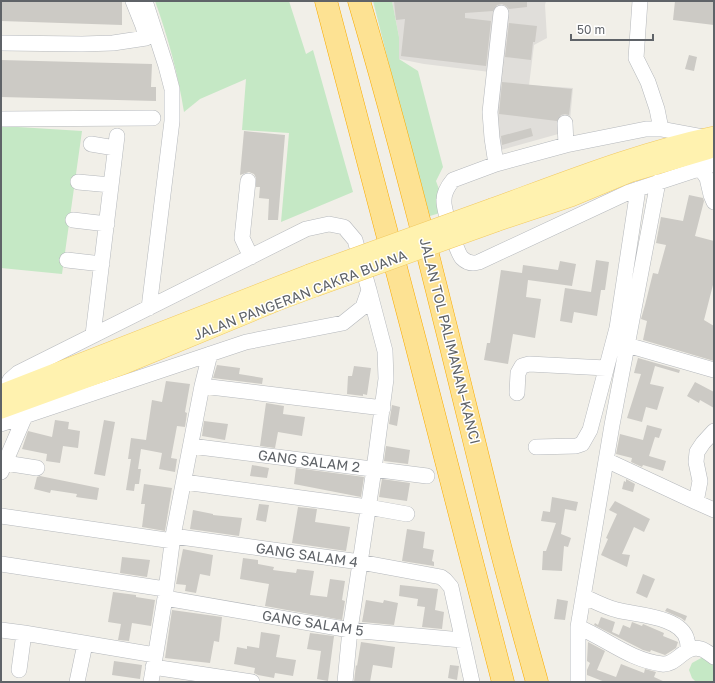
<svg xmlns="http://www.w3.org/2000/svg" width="715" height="683" viewBox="0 0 715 683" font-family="'Golos Text',sans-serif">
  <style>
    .industrial { fill: #e0deda }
    .green { fill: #c5e8c5 }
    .building { fill: #cccac5 }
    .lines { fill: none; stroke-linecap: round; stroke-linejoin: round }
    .minor-casing { stroke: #b5b8bc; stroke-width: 16 }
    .major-casing { stroke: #f2c960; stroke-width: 20 }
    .highway-casing { stroke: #f9ab00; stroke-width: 23 }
    .minor { stroke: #fff; stroke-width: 15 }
    .major { stroke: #fff2af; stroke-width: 19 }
    .highway { stroke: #fde293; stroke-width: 22 }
    .major-bridge-casing { stroke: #f2c960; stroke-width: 20; stroke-linecap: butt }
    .major-bridge { stroke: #fff2af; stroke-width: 19 }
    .labels { text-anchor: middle; stroke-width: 3; stroke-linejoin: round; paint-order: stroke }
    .street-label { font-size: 14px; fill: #5f6368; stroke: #fff }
  </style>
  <rect width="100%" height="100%" fill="#f1efe8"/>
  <path class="industrial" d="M392 1H546L545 5 547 38 534 45 529 85 573 88 569 131 487 154 484 137 490 72 424 64 399 59V37Z"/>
  <path class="green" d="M155 1H289L306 54 313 50 353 192 281 222 289 133 242 130 246 79 200 99 184 112C178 74 168 37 155 1Z
    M373 1H392L399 37V59L418 71 443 167 436 181 440 192 443 212 430 216 401 112Z
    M2 126 82 131 62 274 1 268V139Z
    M703 657 714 661V682H696L692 678 689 670 692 663Z"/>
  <path class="building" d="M3 1H122V25L1 21V2Z
    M394 1H527V7L509 9 506 6 502 4 497 5 493 11 465 13V18L491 21 486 66 401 56 405 19 396 20Z
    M675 1 714 2V25L673 20Z
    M509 23 537 26 535 42H533L531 60 505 57Z
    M689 55 697 57 694 71 685 69Z
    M1 60 152 64 151 87H156V101L1 97Z
    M502 82 572 89 569 115 565 114 561 115 557 121 499 114Z
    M531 128 533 136 502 145 501 136Z
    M244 131 285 135 278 220H268L269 199 259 198 260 187H256V178L254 174 249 172 240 175Z
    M689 195 703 198 704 201 695 236 714 241V281L704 320 714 326V361L643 340 647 321 641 319 645 305 653 273 658 274 666 245 656 243 661 217 683 221Z
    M596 260 609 262 605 290H601L597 316 574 312 572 323 560 321 565 288 591 292Z
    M560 261 576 264 572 286 528 280 526 297 541 299 535 338 513 334 508 364 484 360 487 343H490L501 270 522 273 523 265 558 270Z
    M638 358 680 370 679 373 655 366 650 384 664 387 657 410 646 407 642 422 627 418 641 374 634 373Z
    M217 365 240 368 239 374 263 378 262 384 213 378Z
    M354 366 371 368 367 395 363 394V396L347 394 348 376H352Z
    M166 381 190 384 185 412 187 413 185 427 177 426 171 458 177 459 175 472 159 469 162 453 141 449 138 469H141L139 484H135L134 491 126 490 131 459H128L131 438 146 440 152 400 162 402Z
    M695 382 714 392V408L700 400 699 403 687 396Z
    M266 403 284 406 283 414 305 417 302 436 278 432 275 448 260 446Z
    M392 405 400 407 397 426 389 424Z
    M55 420 69 422 68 429 80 431 78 448 63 446 60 463 46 461 47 454 22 449 28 431 52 437Z
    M104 420 115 422 105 476 94 474Z
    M204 421 228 424 225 440 202 436Z
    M647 425 662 429 659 438 655 437 649 456 666 461 663 471 643 465 642 467 631 462 632 458 616 454 620 434 643 440Z
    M386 446 410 450 408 464 384 461Z
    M252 465 269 468 267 478 250 476Z
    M296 468 364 477 361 497 294 484Z
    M40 476 99 488 97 500 76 497 77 494 51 490 50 493 34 489 37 477Z
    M382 479 410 483 407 501 379 497Z
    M626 479 635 484 633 492 622 489 624 481 626 482Z
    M144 484 172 488 165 531 142 527 145 504H141Z
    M552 497 578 502 576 511 565 509 561 534 571 538 568 547 564 546 562 571 542 570 543 551H546L556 523 541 521 543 511 550 512Z
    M615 501 650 519 644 532 634 527 622 554 630 555 627 567 601 555 608 539 606 538 617 514 609 510Z
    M259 504 269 505 266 522 256 520Z
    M298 507 317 509 315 522 350 527 346 551 292 543Z
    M193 510 213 514V515L242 518 239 536 190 529Z
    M407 529 425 532 423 548 434 550 432 561 434 562V566L402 561Z
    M183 549 213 555 210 576 200 574 196 593 185 591 186 585 176 584Z
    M122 557 150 560 147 577 120 573Z
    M243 558 258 560V564L274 567 273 570 296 573 297 569 314 571 310 595 327 597 330 579 345 581 342 600 345 601 342 620 265 606 269 584 240 579Z
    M643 574 655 579 647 598 636 593Z
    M400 585 438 589 435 610 444 612 442 629 422 627 425 607 417 606 418 599 399 596Z
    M113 592 136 595V597L155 600 151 626 132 623 129 641 118 640 121 624 108 622Z
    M557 599 568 601 565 620 554 619Z
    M366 600 383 603 384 600 398 603 394 625 362 622Z
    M667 608 687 616 685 621 681 618 665 611Z
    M172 610 222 617 219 642 214 641 210 663 165 658Z
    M601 617 615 622 612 632 619 635 623 625 630 628 632 622 642 626 643 624 664 633 663 636 678 642 676 648 665 655 651 650 650 652 643 650 594 625 595 623 598 625Z
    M261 632 280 635 276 657 296 660 293 676 275 673 274 678 258 675 254 673 255 668 234 664 237 647 247 649V646L259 648Z
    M310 633 334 636 328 681 317 679 321 651 307 649Z
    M361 642 395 647 392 668 373 665 370 682H354L356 665 357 666Z
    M588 642 605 651 597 670 616 677 621 664 644 673 645 669 656 672 654 677 665 682H605L587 675V670L590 663 587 661Z
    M114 661 142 665 140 679 112 675Z
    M450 665 459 666 457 680 448 678Z"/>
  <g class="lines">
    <g class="minor-casing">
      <path id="minor" d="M145 1 166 66 172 89V121L149 308
        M640 1 636 58 648 82 657 109 661 129
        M1 43 82 44 113 43 146 38 143 26 133 1
        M1 119 153 118
        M565 123 566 145
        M704 137 661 129H646L566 145 496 164 453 180C448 186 444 192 444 200 443 208 457 253 462 258 467 263 473 264 479 262L629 192 714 164
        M91 144 115 148
        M496 164 492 138 490 112 501 13
        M700 168 707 178 711 195 714 202
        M248 181 242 238 251 257
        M78 182 111 185
        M73 220 107 224
        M67 260 102 264
        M93 335 117 136
        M627 345 714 370
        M202 386 383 408
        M517 393 518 373 522 366 529 364 606 368
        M1 424 246 342 343 323 363 307 369 290 355 240 344 227 329 224 306 229 18 373 10 380 2 394
        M714 431 703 443 697 452 696 462 700 481 696 502 714 510
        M191 446 427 476
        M536 447 576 446 582 444 590 430 617 328 638 189
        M606 460 696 502
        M5 463 37 468
        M1 472 25 416
        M184 482 368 507 407 514
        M1 516 173 541
        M173 536 360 562 441 577 445 580 451 587 472 682
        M1 564 165 589
        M583 596C594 601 605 607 617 610 635 615 682 616 687 640 688 643 688 647 688 650
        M165 598 350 630 462 640
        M578 627C607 639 630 660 662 664 677 666 684 644 701 649 705 650 710 654 714 657
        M1 630 24 633 155 655
        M153 667 252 682
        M19 670 24 633
        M77 682 85 644
        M151 682 165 598 173 536 202 386 210 354
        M345 682 350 630 374 469 386 379 385 351 369 290
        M578 682V627L612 425 658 182"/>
    </g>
    <g class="major-casing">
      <path id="major" d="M492 208C566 181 638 152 714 136
        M496 222 571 197 629 173 707 150
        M1 394 309 274
        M1 409 125 364 275 302 315 287"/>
    </g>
    <g class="highway-casing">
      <path id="highway" d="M326 1 416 344 503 682
        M359 1C412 180 454 361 499 542 511 589 524 635 537 682"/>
    </g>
    <use href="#minor" class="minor"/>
    <use href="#major" class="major"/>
    <use href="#highway" class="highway"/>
    <g class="major-bridge-casing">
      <path id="major-bridge" d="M309 274 492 208
        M315 287 496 222"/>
    </g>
    <use href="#major-bridge" class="major-bridge"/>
  </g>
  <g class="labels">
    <g class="street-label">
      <text transform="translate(300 295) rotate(-21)" y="5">JALAN PANGERAN CAKRA BUANA</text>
      <text transform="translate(450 341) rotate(76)" y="5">JALAN TOL PALIMANAN–KANCI</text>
      <text transform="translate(309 461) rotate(7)" y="5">GANG SALAM 2</text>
      <text transform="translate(307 555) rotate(8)" y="5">GANG SALAM 4</text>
      <text transform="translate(313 623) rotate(9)" y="5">GANG SALAM 5</text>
    </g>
  </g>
  <rect width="715" height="683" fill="none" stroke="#5f6368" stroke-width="4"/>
  <path d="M571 34v6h82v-6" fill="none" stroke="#5f6368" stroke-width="2"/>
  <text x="577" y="34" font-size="12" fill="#5f6368" stroke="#ffffff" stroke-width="3" paint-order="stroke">50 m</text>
</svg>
